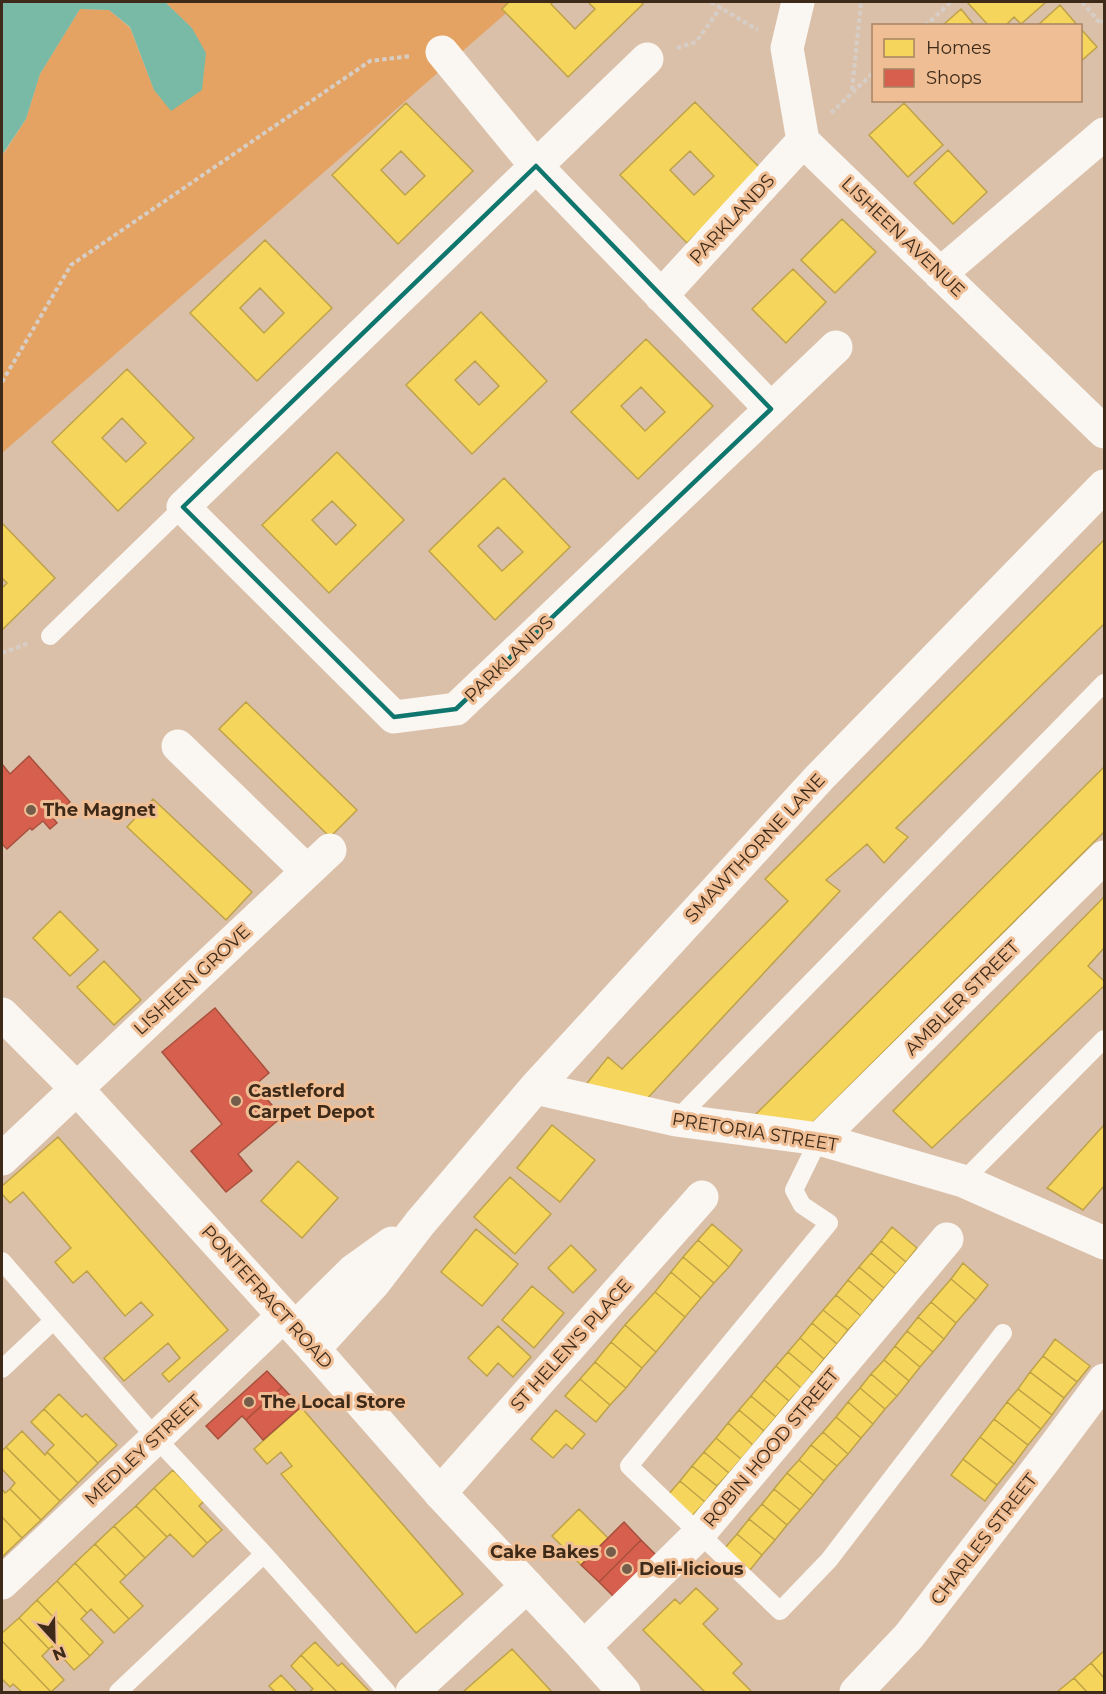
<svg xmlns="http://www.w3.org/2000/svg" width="1106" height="1694" viewBox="0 0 1106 1694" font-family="Montserrat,sans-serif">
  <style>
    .green { fill: #e4a362 }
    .water { fill: #79baa6 }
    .homes { fill: #f6d55c; stroke: #bea248; stroke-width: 1.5; fill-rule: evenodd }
    .shops { fill: #d6604d; stroke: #a8503d; stroke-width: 1.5 }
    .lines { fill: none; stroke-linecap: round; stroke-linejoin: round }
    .path { stroke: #d6cec6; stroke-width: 4; stroke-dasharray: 4.5 3; stroke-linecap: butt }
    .service { stroke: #faf6f2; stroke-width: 18 }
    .minor { stroke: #faf6f2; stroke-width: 33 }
    .primary { stroke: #faf6f2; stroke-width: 33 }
    .marked { fill: none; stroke: #0f766e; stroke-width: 4.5; stroke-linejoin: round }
    .poi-dot { fill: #745e4b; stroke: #efbe95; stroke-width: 2 }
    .labels { text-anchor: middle; stroke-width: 6; stroke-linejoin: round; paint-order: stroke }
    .street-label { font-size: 18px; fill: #3d2a19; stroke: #efbe95 }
    .poi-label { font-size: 18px; font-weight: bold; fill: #3d2a19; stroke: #efbe95; text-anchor: start }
  </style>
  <rect width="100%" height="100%" fill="#dbc0a9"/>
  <path class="green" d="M165 2H519L2 453V154L5 152 26 119 40 74 80 9 109 10 130 28 154 90 192 28Z"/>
  <path class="water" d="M2 2H165L192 28 206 53 202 90 171 111 154 90 130 27 109 10 80 9 40 74 26 119 4 152 2 154Z"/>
  <path class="homes" d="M509 2H553L551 4 575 29 595 9 588 2H641L643 4 568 77 502 9Z
    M967 2H1046L1021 24 1014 17 1005 26H989Z
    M1060 5 1078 26H1037Z
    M961 9 975 26H942Z
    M1080 28 1097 47 1080 62Z
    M695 102 762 170 687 243 620 175ZM690 151 714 176 694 195 670 170Z
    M406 103 473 171 398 244 332 175ZM401 151 425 176 405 195 381 170Z
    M904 103 943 145 908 177 869 135Z
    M948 150 987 192 953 224 914 183Z
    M842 219 876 252 835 293 801 260Z
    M265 240 332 308 257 381 190 313ZM260 288 284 313 264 333 240 308Z
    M793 269 826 302 786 343 752 309Z
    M481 312 547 381 472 454 406 385ZM475 361 499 386 479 405 455 380Z
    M646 339 713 406 638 479 571 412ZM641 387 665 412 645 431 621 406Z
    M127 369 194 438 118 511 52 442ZM122 418 146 443 126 462 102 438Z
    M337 452 404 520 329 593 262 525ZM332 501 356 525 336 545 312 520Z
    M504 478 570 547 495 620 429 551ZM498 527 523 552 502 571 478 546Z
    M2 523 55 578 2 630V588L7 583 2 578Z
    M1104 540V624L896 828 908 837 884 863 867 844 826 880 840 891 643 1103 584 1087 608 1057 622 1069 788 901 765 879Z
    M246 702 357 810 330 837 219 729Z
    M1104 767V832L808 1127 753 1117Z
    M153 799 252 892 226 920 127 827Z
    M1104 897V948L1088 966 1104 981V986L932 1148 893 1111Z
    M60 911 98 950 70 976 33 938Z
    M104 961 141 1000 114 1025 77 987Z
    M552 1125 595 1160 560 1202 517 1168Z
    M1104 1125V1186L1083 1210 1047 1188Z
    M58 1137 228 1330 169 1382 162 1374 180 1358 168 1343 124 1381 104 1358 153 1315 141 1302 125 1316 87 1271 73 1283 55 1262 71 1248 23 1192 10 1203 2 1194V1186Z
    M298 1161 338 1198 302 1238 261 1201Z
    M510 1177 551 1214 515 1254 474 1217Z
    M712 1224 742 1250 729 1267 698 1240Z
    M892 1227 917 1248 906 1262 881 1241Z
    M476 1229 518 1264 482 1306 441 1272Z
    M698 1240 729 1267 714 1283 683 1257Z
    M881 1241 906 1262 896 1274 871 1253Z
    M571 1245 596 1270 573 1293 548 1268Z
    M871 1253 896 1274 884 1288 859 1267Z
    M683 1257 714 1283 701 1298 671 1272Z
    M963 1263 988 1285 976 1300 951 1279Z
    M859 1267 884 1288 873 1301 848 1280Z
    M671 1272 701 1298 685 1317 655 1292Z
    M951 1279 976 1300 956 1323 931 1302Z
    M848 1280 873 1301 861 1316 836 1295Z
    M532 1286 564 1313 534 1348 502 1320Z
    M655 1292 685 1317 656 1352 625 1325Z
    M836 1295 861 1316 848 1330 823 1310Z
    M931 1302 956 1323 944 1339 918 1317Z
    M823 1310 848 1330 837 1344 812 1323Z
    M918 1317 944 1339 933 1352 907 1331Z
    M812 1323 837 1344 824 1359 800 1338Z
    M625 1325 656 1352 642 1368 611 1342Z
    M498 1326 531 1357 513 1377 498 1363 487 1376 468 1358Z
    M907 1331 933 1352 920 1367 895 1346Z
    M800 1338 824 1359 813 1373 788 1352Z
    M1055 1339 1090 1366 1077 1382 1043 1356Z
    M611 1342 642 1368 626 1388 595 1362Z
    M895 1346 920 1367 909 1381 884 1360Z
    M788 1352 813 1373 801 1388 776 1366Z
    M1043 1356 1077 1382 1064 1398 1030 1372Z
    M884 1360 909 1381 897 1396 871 1374Z
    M595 1362 626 1388 610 1405 580 1379Z
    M776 1366 801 1388 789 1401 764 1380Z
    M1030 1372 1064 1398 1052 1415 1018 1389Z
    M871 1374 897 1396 885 1409 860 1388Z
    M580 1379 610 1405 596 1422 565 1396Z
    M764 1380 789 1401 776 1417 751 1396Z
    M860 1388 885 1409 873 1424 848 1402Z
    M1018 1389 1052 1415 1041 1429 1007 1402Z
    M59 1394 82 1417 86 1414 117 1445 98 1463 44 1409Z
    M751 1396 776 1417 764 1431 739 1410Z
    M848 1402 873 1424 861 1438 836 1417Z
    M1007 1402 1041 1429 1028 1445 994 1419Z
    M301 1407 463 1594 416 1633 281 1474 292 1466 281 1452 267 1464 254 1449Z
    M44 1409 98 1463 78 1483 47 1452 54 1445 31 1422Z
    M556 1410 585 1434 572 1449 566 1444 553 1458 531 1439Z
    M739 1410 764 1431 753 1445 728 1423Z
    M836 1417 861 1438 848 1454 823 1432Z
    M994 1419 1028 1445 1014 1464 980 1437Z
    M728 1423 753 1445 741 1459 716 1438Z
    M22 1431 45 1455 47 1452 78 1483 60 1501 6 1447Z
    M823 1432 848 1454 837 1466 811 1445Z
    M980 1437 1014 1464 997 1485 963 1459Z
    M716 1438 741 1459 729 1473 704 1452Z
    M811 1445 837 1466 824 1481 799 1460Z
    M6 1447 60 1501 41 1520 10 1489 15 1483 2 1469V1451Z
    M704 1452 729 1473 717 1486 692 1466Z
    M963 1459 997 1485 985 1501 951 1475Z
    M799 1460 824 1481 813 1495 787 1473Z
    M692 1466 717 1486 705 1502 680 1481Z
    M173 1470 204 1501 199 1506 222 1530 207 1543 154 1488Z
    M787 1473 813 1495 800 1510 774 1489Z
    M680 1481 705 1502 692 1516 667 1496Z
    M154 1488 207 1543 193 1557 170 1534 167 1537 136 1506Z
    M2 1489 5 1493 10 1489 41 1520 22 1538 2 1517Z
    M774 1489 800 1510 787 1525 762 1504Z
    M762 1504 787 1525 775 1540 749 1519Z
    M136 1506 167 1537 145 1558 114 1526Z
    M579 1509 608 1538 581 1565 552 1536Z
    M2 1517 22 1538 2 1557Z
    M749 1519 775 1540 762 1555 737 1534Z
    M114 1526 145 1558 126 1576 95 1544Z
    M737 1534 762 1555 750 1570 724 1549Z
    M95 1544 126 1576 120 1582 143 1606 129 1619 75 1563Z
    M75 1563 129 1619 114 1633 91 1609 87 1613 57 1581Z
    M57 1581 87 1613 81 1619 103 1642 90 1656 37 1600Z
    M696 1588 718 1609 703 1624 742 1664 733 1673 752 1692H702L704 1691 643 1630 675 1599 680 1604Z
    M37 1600 90 1656 74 1670 52 1646 49 1649 19 1618Z
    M19 1618 49 1649 42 1656 64 1680 51 1692 2 1641V1633Z
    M2 1641 51 1692H22L13 1684 10 1687 2 1679Z
    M315 1642 338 1666 342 1663 370 1692H337L301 1655Z
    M512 1649 552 1692H463Z
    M1104 1651V1678L1091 1663Z
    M301 1655 337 1692H309L313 1689 291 1666Z
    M1091 1663 1104 1678V1692H1087L1074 1678Z
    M281 1675 297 1692H275L269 1686Z
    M1074 1678 1087 1692H1057Z"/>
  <path class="shops" d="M29 756 70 802 53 818 57 823 50 829 43 821 32 830 30 828 7 849 3 845 2 846V764L10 774Z
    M215 1008 269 1073 255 1085 282 1117 238 1154 252 1171 226 1192 191 1151 222 1124 162 1052Z
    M267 1371 282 1387 246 1420 242 1416 218 1439 206 1426Z
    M282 1387 301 1407 263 1440 246 1420Z
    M624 1522 641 1540 599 1582 581 1565Z
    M641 1540 656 1555 614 1597 599 1582Z"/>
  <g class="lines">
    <path class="path" d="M711 2 758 30
      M1082 2 1101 24 1104 21
      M925 26 951 2
      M677 48 696 42 721 7
      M852 90 861 2
      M831 113 874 72
      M2 382 71 265 370 61 411 56
      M2 653 29 643"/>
    <path class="service" d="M50 636 183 507
      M676 1120 1104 683
      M819 1139 794 1190 802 1205 829 1223 629 1466 780 1611 829 1560 1003 1333
      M963 1181 1104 1039
      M2 1261 156 1438 264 1554 387 1692
      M2 1369 53 1321
      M118 1692 264 1554"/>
    <path class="minor" d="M798 2 787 48 803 141 1104 432
      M442 52 536 166 771 409
      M647 59 183 507 394 717 456 709 836 347
      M940 274 1104 134
      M661 296 803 141
      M178 746 307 871
      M535 1088 676 1120 819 1139 963 1181 1104 1243
      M819 1139 1104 857
      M2 1159 330 850
      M295 1328 353 1271 392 1243
      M314 1349 374 1283 420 1223 535 1088 819 778 1104 486
      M440 1493 702 1197
      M2 1583 156 1438 283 1316
      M584 1647 699 1534 947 1239
      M412 1692 527 1586
      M856 1692 909 1636 1043 1462 1104 1380"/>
    <path class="primary" d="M2 1014 77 1089 314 1349 440 1493 584 1647 624 1692"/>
  </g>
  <path class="marked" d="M536 166 771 409 456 709 394 717 183 507Z"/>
  <g class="poi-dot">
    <circle cx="31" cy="810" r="6"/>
    <circle cx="236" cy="1101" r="6"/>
    <circle cx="249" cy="1402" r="6"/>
    <circle cx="611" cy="1552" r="6"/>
    <circle cx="627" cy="1569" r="6"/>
  </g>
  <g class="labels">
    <g class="street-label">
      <text transform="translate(732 219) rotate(-47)" y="6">PARKLANDS</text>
      <text transform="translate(903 237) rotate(44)" y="6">LISHEEN AVENUE</text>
      <text transform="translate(509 659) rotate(-44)" y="6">PARKLANDS</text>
      <text transform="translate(755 848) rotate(-47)" y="6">SMAWTHORNE LANE</text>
      <text transform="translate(192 980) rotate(-43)" y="6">LISHEEN GROVE</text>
      <text transform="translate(962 998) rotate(-45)" y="6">AMBLER STREET</text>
      <text transform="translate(755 1132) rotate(9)" y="6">PRETORIA STREET</text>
      <text transform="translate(267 1297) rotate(48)" y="6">PONTEFRACT ROAD</text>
      <text transform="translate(571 1345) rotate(-48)" y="6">ST HELEN'S PLACE</text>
      <text transform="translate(771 1448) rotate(-50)" y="6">ROBIN HOOD STREET</text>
      <text transform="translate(143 1450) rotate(-43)" y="6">MEDLEY STREET</text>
      <text transform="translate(984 1539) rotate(-52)" y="6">CHARLES STREET</text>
    </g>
    <g class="poi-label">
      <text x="43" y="816">The Magnet</text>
      <text x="248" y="1097">Castleford<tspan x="248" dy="21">Carpet Depot</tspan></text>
      <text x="261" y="1408">The Local Store</text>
      <text x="599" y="1558" text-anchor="end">Cake Bakes</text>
      <text x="639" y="1575">Deli-licious</text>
    </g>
  </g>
  <rect width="1106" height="1694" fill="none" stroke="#3d2a19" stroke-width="6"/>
  <rect x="872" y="24" width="210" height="78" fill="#efbe95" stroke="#a88363" stroke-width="1.5"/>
  <rect x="884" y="39" width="30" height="18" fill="#f6d55c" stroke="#a88363" stroke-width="1.5"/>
  <text x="926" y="54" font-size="18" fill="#3d2a19">Homes</text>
  <rect x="884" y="69" width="30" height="18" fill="#d6604d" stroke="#a88363" stroke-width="1.5"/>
  <text x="926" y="84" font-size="18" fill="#3d2a19">Shops</text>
  <g transform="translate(54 1640) rotate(158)" stroke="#efbe95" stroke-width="4.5" paint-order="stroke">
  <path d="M0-4.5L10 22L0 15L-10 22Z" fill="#3d2a19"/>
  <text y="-9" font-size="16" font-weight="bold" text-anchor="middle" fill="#3d2a19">N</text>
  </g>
</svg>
